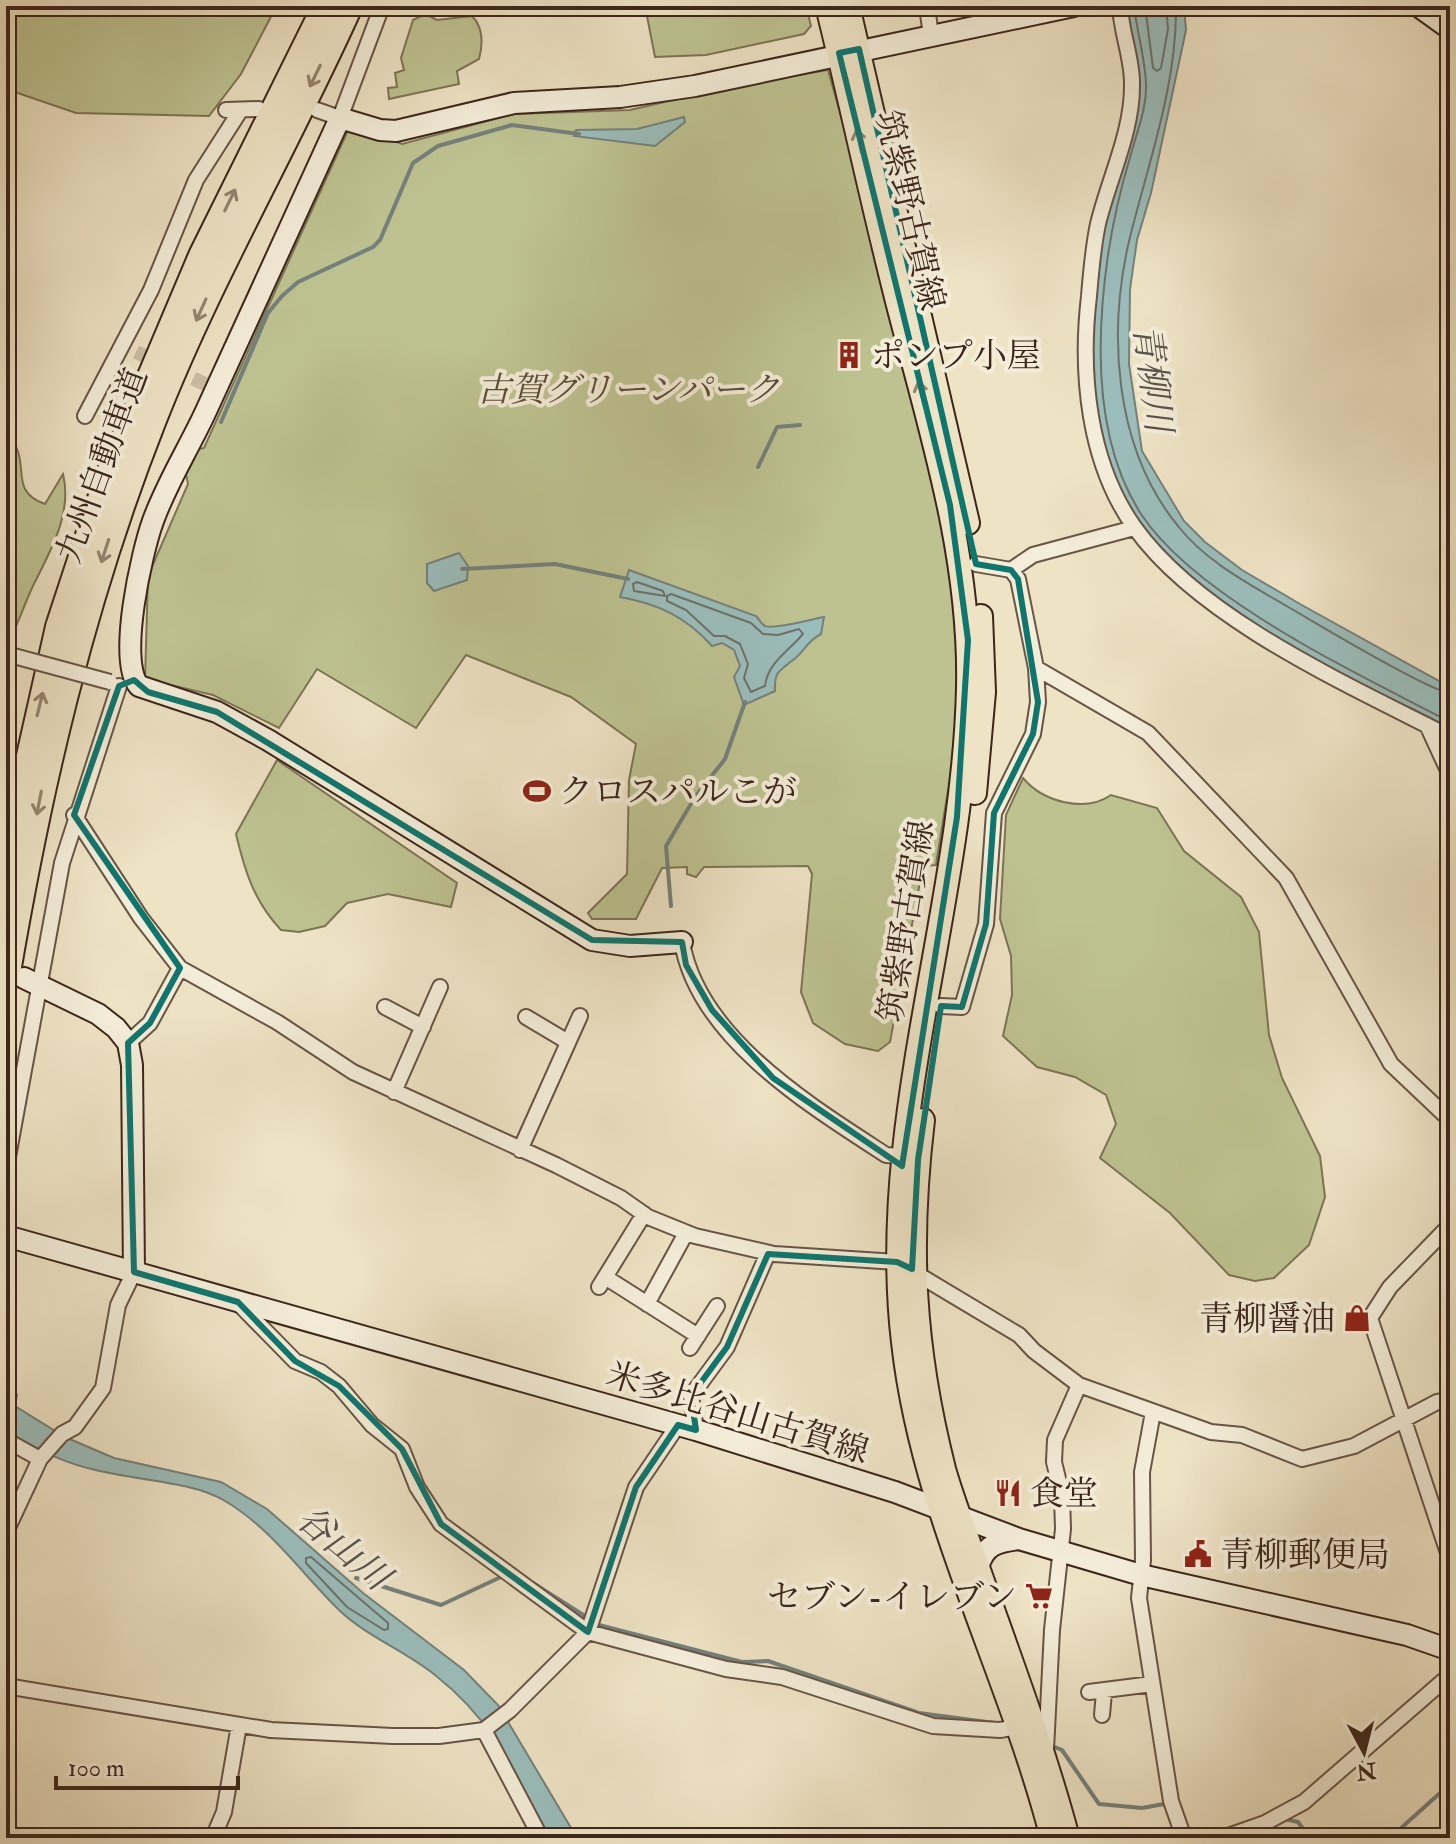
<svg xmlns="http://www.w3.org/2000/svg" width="1456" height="1844" viewBox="0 0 1456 1844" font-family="'IM FELL Double Pica','Noto Serif JP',serif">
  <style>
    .green { fill: #bec291; stroke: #7d7456; stroke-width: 2 }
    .water { fill: #9bbdbb; stroke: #75817b; stroke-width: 2 }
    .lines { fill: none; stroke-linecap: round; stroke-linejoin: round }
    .shore { stroke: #6c726b; stroke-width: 2 }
    .stream { stroke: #75817b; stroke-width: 4 }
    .street-tunnel { stroke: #cabda3; stroke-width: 14; stroke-dasharray: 14 7; stroke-linecap: butt }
    .street-casing { stroke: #685546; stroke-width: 18 }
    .secondary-casing { stroke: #3c261b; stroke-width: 24 }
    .primary-casing { stroke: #3c261b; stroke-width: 26 }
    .highway-casing { stroke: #3c261b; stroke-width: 30 }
    .street { stroke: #f4edd9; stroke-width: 14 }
    .secondary { stroke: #f4edd9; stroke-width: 20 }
    .primary { stroke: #eee3c5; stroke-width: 22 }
    .highway { stroke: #eee3c5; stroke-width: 26 }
    .street-bridge-casing { stroke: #685546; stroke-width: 18; stroke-linecap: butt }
    .street-bridge { stroke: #f4edd9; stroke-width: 14 }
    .oneway { stroke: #958470 }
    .marked { fill: none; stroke: #0f766e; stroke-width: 6; stroke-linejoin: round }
    .labels { text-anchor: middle; stroke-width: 8; stroke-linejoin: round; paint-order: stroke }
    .street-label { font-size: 34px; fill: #3c261b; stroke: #f4edd9 }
    .poi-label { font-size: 34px; fill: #3c261b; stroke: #f4edd9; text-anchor: start }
    .park-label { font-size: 34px; font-style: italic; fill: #5c4d38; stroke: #f4edd9 }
    .water-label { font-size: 36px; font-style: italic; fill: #58534b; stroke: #f4edd9 }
  </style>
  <rect width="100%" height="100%" fill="#eee3c5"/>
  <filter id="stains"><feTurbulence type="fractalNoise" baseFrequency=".0025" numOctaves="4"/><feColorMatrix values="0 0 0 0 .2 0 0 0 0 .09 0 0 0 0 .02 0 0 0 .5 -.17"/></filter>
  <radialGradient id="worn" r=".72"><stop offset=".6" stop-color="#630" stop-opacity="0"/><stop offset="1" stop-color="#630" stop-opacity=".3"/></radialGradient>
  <path class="green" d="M6 6H268L276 7 241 74 209 116 76 113 6 89Z
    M645 6H806L811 26 804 34 706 55 655 57Z
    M425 14 437 20 472 16C483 27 483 44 479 59L457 71 459 84 389 99 388 88 397 87 395 73 404 70 401 58 413 20Z
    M828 70 891 295 948 524 965 684 936 865 923 866 890 1042 878 1051 845 1044 813 1023 801 992 812 874 808 866 704 867 696 877 687 874V867L662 868 636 919H592L588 913 627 874 629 780 636 744 571 697 466 655 416 728 317 669 279 728 213 695 145 679 148 576 188 484 185 470 195 450 204 448 350 126 402 144 514 114 630 110 743 84Z
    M6 433C35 461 5 490 45 504L63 474C73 514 49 553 32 588 25 603 20 619 12 635L6 637Z
    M277 760 457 883 451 907 388 894 347 903 325 926 299 932 281 930C254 901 245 872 236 834Z
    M1023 778C1043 802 1085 813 1111 795L1157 808 1184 851 1241 897 1259 932 1269 1035 1282 1078 1320 1156 1325 1197 1309 1245 1274 1278 1255 1281 1229 1275 1170 1213 1100 1158 1116 1124 1106 1095 1075 1077 1037 1067 1003 1036 1012 995 1011 956 1000 919 1006 815Z"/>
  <path class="water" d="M1127 6H1184L1186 30 1151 193 1137 240 1130 289 1129 364 1142 451 1184 521 1205 542 1242 570 1300 604 1450 687V731C1352 680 1195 609 1133 516 1084 442 1089 340 1099 257 1103 223 1115 190 1122 157 1131 112 1130 51 1127 6Z
    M684 117 685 122 655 146 574 136 576 130 637 129Z
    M459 553 468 566 467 580 434 591 427 583V564Z
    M629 570 756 616C759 619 761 624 765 626 772 630 813 619 824 617L821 634C807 641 804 652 793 660 779 671 774 672 775 691L744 705 734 677 740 666 734 650 722 643 712 646C685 616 658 604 620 597Z
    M6 1394 17 1395 15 1406 65 1437 114 1458 221 1482 267 1509 363 1593 464 1670 498 1705 577 1838H547C513 1771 496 1723 435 1675 405 1651 366 1636 339 1610 302 1574 271 1528 225 1501 192 1481 133 1480 96 1470 63 1463 36 1448 6 1433Z"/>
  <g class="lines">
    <path class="shore" d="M1134 6C1137 32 1145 58 1146 84 1147 108 1137 131 1131 154 1121 187 1113 221 1108 255 1096 338 1093 440 1141 514 1196 598 1360 675 1450 722
      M1145 6 1153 68 1157 71 1161 68 1168 29 1166 6
      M1176 6C1177 84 1149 161 1130 237 1107 332 1114 448 1178 526 1206 562 1251 585 1290 608 1316 623 1428 691 1450 693
      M637 582 663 591 665 596 634 591 633 584Z
      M671 594 751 623 763 634 778 635 799 629 803 634C788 652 768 662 765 686L751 692 744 678 748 664 740 644 725 636H714L686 610 667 601V596Z
      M311 1557 388 1623V1629L384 1630 347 1607 306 1563V1558Z"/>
    <path class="stream" d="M221 422 268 313 282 296 298 282 373 247 380 240 413 163 438 146 512 125 579 134
      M758 467 777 427 800 425
      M462 569 555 564 628 579
      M671 906 666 846 695 797 725 759 745 702
      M356 1578 441 1605 503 1576
      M533 1583 599 1625 742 1662 768 1661 919 1713 1002 1724
      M1050 1745 1062 1750 1099 1804 1142 1808 1164 1804
      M1281 1818 1298 1822 1310 1838
      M1207 1838 1219 1834
      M1390 1838 1450 1784"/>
    <path class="street-tunnel" d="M136 352 216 389"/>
    <g class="street-casing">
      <path id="street" d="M1120 6C1121 32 1132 57 1132 83 1133 131 1109 178 1098 224 1093 247 1091 272 1089 296 1080 373 1088 463 1135 528 1201 620 1351 686 1450 737
        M931 35 928 14 935 6
        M226 110 259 109
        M317 110 340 118 382 6
        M85 416 151 290 196 180 240 111
        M976 564 1011 570 1018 579 1036 668 1148 733 1286 878 1391 1064 1450 1120
        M1011 570 1033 555 1134 528
        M1427 725 1450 775
        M74 815 141 918 180 968 277 1022 353 1072 556 1165 621 1198 648 1217 695 1236 774 1254 897 1262 1019 1335 1034 1351 1079 1385 1211 1432 1242 1435 1302 1459 1354 1446 1437 1402 1450 1399
        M682 942C698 1038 811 1106 886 1155L903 1156
        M941 1006 962 1007 986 924 994 813 1033 734 1038 702 1036 668
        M385 1007 423 1027
        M526 1017 568 1042
        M128 1043 150 1023 180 968
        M394 1092 440 987
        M520 1150 580 1016
        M6 1168 62 863 119 686
        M1450 1225 1390 1287 1370 1318 1450 1559
        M605 1277 698 1336
        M599 1287 644 1214
        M239 1304 295 1361 321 1372 339 1386 372 1425 402 1449 417 1487 441 1524 588 1632 726 1669 782 1677 933 1726 1000 1730 1018 1727
        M647 1304 686 1233
        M690 1348 717 1306
        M1153 1412 1142 1472 1143 1560 1139 1598 1171 1801 1184 1838
        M696 1430 691 1396 727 1347 768 1253
        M6 1440 40 1459
        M6 1532 40 1459 62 1434 75 1427 103 1388 118 1305 134 1272
        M6 1686 271 1730 393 1736H439L484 1730 510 1710 588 1632 636 1487 678 1425
        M1089 1692 1152 1684
        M1102 1715 1104 1692
        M484 1730 541 1838
        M1046 1750 1052 1630 1063 1529 1062 1495 1054 1462 1055 1440 1079 1385
        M213 1838 224 1812 239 1725
        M1222 1838 1265 1823 1304 1802 1450 1675"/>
    </g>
    <g class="secondary-casing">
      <path id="secondary" d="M1418 6 1450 29
        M682 942 630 946 592 940 268 740 217 712 139 686C117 661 142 551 153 521 167 482 189 448 206 411 251 314 295 216 340 118L380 130 396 131 514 103 620 97 695 86 1074 6
        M24 978 98 1014 116 1028 128 1043 132 1065 134 1272
        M6 1236 696 1430 895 1492 1019 1539 1141 1575 1407 1635 1450 1650
        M978 1567C985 1544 997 1542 1019 1539"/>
    </g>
    <g class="primary-casing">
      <path id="primary" d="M827 6C852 107 873 208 899 309 931 433 971 557 968 688 963 908 877 1121 903 1342 922 1515 1009 1671 1052 1838
        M848 6 968 523
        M975 793 984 692 981 616
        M923 1120C908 1245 913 1346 944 1469 954 1504 968 1539 980 1573 1011 1661 1044 1748 1068 1838"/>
    </g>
    <g class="highway-casing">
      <path id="highway" d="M6 863 59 627 108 478 202 256 326 6
        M6 978C38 788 81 602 152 422 208 279 286 146 349 6"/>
    </g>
    <use href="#street" class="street"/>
    <use href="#secondary" class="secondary"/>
    <use href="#primary" class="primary"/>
    <use href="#highway" class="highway"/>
    <g class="street-bridge-casing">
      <path id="street-bridge" d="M10 655 110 682"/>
    </g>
    <use href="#street-bridge" class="street-bridge"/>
  </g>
  <defs><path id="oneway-shaft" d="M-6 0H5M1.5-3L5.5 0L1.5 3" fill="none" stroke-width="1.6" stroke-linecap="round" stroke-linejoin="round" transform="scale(2)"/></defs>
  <g class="oneway">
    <use href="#oneway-shaft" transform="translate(315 76) rotate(116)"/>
    <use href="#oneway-shaft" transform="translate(859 141) rotate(-103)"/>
    <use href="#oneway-shaft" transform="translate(230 200) rotate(-64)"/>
    <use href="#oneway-shaft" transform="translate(201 310) rotate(114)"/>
    <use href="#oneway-shaft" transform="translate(921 393) rotate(-104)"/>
    <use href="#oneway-shaft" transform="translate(105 551) rotate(108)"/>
    <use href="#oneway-shaft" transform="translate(40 704) rotate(-76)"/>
    <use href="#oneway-shaft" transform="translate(39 803) rotate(101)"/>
  </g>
  <path class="marked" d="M859 49 976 564 1011 570 1018 579 1038 702 1033 734 994 813 986 924 962 1007 941 1006 918 1160 912 1269 897 1262 768 1254 727 1347 691 1396 696 1430 678 1425 636 1487 588 1632 441 1524 402 1449 339 1386 295 1361 238 1302 134 1272 128 1043 150 1023 180 968 74 815 119 686 134 680 148 692 217 712 592 940 682 942 686 965 712 1010 773 1078 902 1166 957 817 968 640 950 505 839 53Z"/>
  <defs>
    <g id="building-bare" transform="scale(2.16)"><path d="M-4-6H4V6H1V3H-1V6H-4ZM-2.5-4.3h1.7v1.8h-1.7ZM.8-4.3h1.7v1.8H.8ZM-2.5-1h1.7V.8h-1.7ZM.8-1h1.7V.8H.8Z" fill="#8f2418" stroke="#f4edd9" stroke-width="2.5" paint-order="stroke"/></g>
    <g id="stadium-bare" transform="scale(2.16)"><path d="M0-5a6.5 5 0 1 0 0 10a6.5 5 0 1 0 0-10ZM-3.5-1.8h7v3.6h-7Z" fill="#8f2418" stroke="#f4edd9" stroke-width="2.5" paint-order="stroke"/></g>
    <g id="shop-bare" transform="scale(2.16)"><path d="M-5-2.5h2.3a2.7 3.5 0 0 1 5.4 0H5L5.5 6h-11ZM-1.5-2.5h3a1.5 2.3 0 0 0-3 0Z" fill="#8f2418" stroke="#f4edd9" stroke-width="2.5" paint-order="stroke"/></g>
    <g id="restaurant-bare" transform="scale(2.16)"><path d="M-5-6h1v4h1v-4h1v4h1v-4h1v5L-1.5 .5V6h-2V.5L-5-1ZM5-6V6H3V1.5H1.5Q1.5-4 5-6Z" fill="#8f2418" stroke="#f4edd9" stroke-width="2.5" paint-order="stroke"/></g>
    <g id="civic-bare" transform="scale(2.16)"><path d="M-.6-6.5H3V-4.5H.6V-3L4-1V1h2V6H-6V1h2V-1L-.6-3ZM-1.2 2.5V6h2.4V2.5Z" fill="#8f2418" stroke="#f4edd9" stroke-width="2.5" paint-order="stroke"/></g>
    <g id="supermarket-bare" transform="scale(2.16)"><path d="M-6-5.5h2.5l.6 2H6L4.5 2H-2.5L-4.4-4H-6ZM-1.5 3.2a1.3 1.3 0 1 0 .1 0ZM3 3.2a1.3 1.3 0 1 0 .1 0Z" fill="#8f2418" stroke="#f4edd9" stroke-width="2.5" paint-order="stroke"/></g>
  </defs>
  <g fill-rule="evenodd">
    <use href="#building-bare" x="849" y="355"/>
    <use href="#stadium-bare" x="537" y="791"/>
    <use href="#shop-bare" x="1357" y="1318"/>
    <use href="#restaurant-bare" x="1008" y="1493"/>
    <use href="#civic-bare" x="1198" y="1554"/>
    <use href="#supermarket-bare" x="1039" y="1596"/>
  </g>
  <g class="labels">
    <g class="street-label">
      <text transform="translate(911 210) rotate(77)" y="12">筑紫野古賀線</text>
      <text transform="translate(101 465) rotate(-70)" y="12">九州自動車道</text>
      <text transform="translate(905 921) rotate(-81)" y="12">筑紫野古賀線</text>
      <text transform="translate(738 1412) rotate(17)" y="12">米多比谷山古賀線</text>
    </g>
    <g class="poi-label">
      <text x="871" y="367">ポンプ小屋</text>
      <text x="559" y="803">クロスパルこが</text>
      <text x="1335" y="1330" text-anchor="end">青柳醤油</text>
      <text x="1030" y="1505">食堂</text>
      <text x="1220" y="1566">青柳郵便局</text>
      <text x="1017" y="1608" text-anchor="end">セブン-イレブン</text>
    </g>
    <g class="park-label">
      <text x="628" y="401">古賀グリーンパーク</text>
    </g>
    <g class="water-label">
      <text transform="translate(1154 378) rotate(83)" y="13">青柳川</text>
      <text transform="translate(344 1547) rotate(40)" y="13">谷山川</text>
    </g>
  </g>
  <rect width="1456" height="1844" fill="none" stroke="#eee3c5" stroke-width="32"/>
  <rect x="8" y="8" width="1440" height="1828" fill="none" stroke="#3c261b" stroke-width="4"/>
  <rect x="16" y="16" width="1424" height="1812" fill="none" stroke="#3c261b" stroke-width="2"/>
  <g transform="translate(1364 1752) rotate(173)" stroke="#f4edd9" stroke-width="6" paint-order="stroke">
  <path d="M0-6L14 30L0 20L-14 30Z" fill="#3c261b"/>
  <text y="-12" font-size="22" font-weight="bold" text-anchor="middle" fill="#3c261b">N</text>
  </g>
  <path d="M56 1776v12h182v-12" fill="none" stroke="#3c261b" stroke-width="4"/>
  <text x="68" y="1776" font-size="24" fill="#3c261b" stroke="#f4edd9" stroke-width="6" paint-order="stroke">100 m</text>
  <rect width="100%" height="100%" filter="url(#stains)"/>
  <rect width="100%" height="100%" fill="url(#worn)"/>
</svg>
